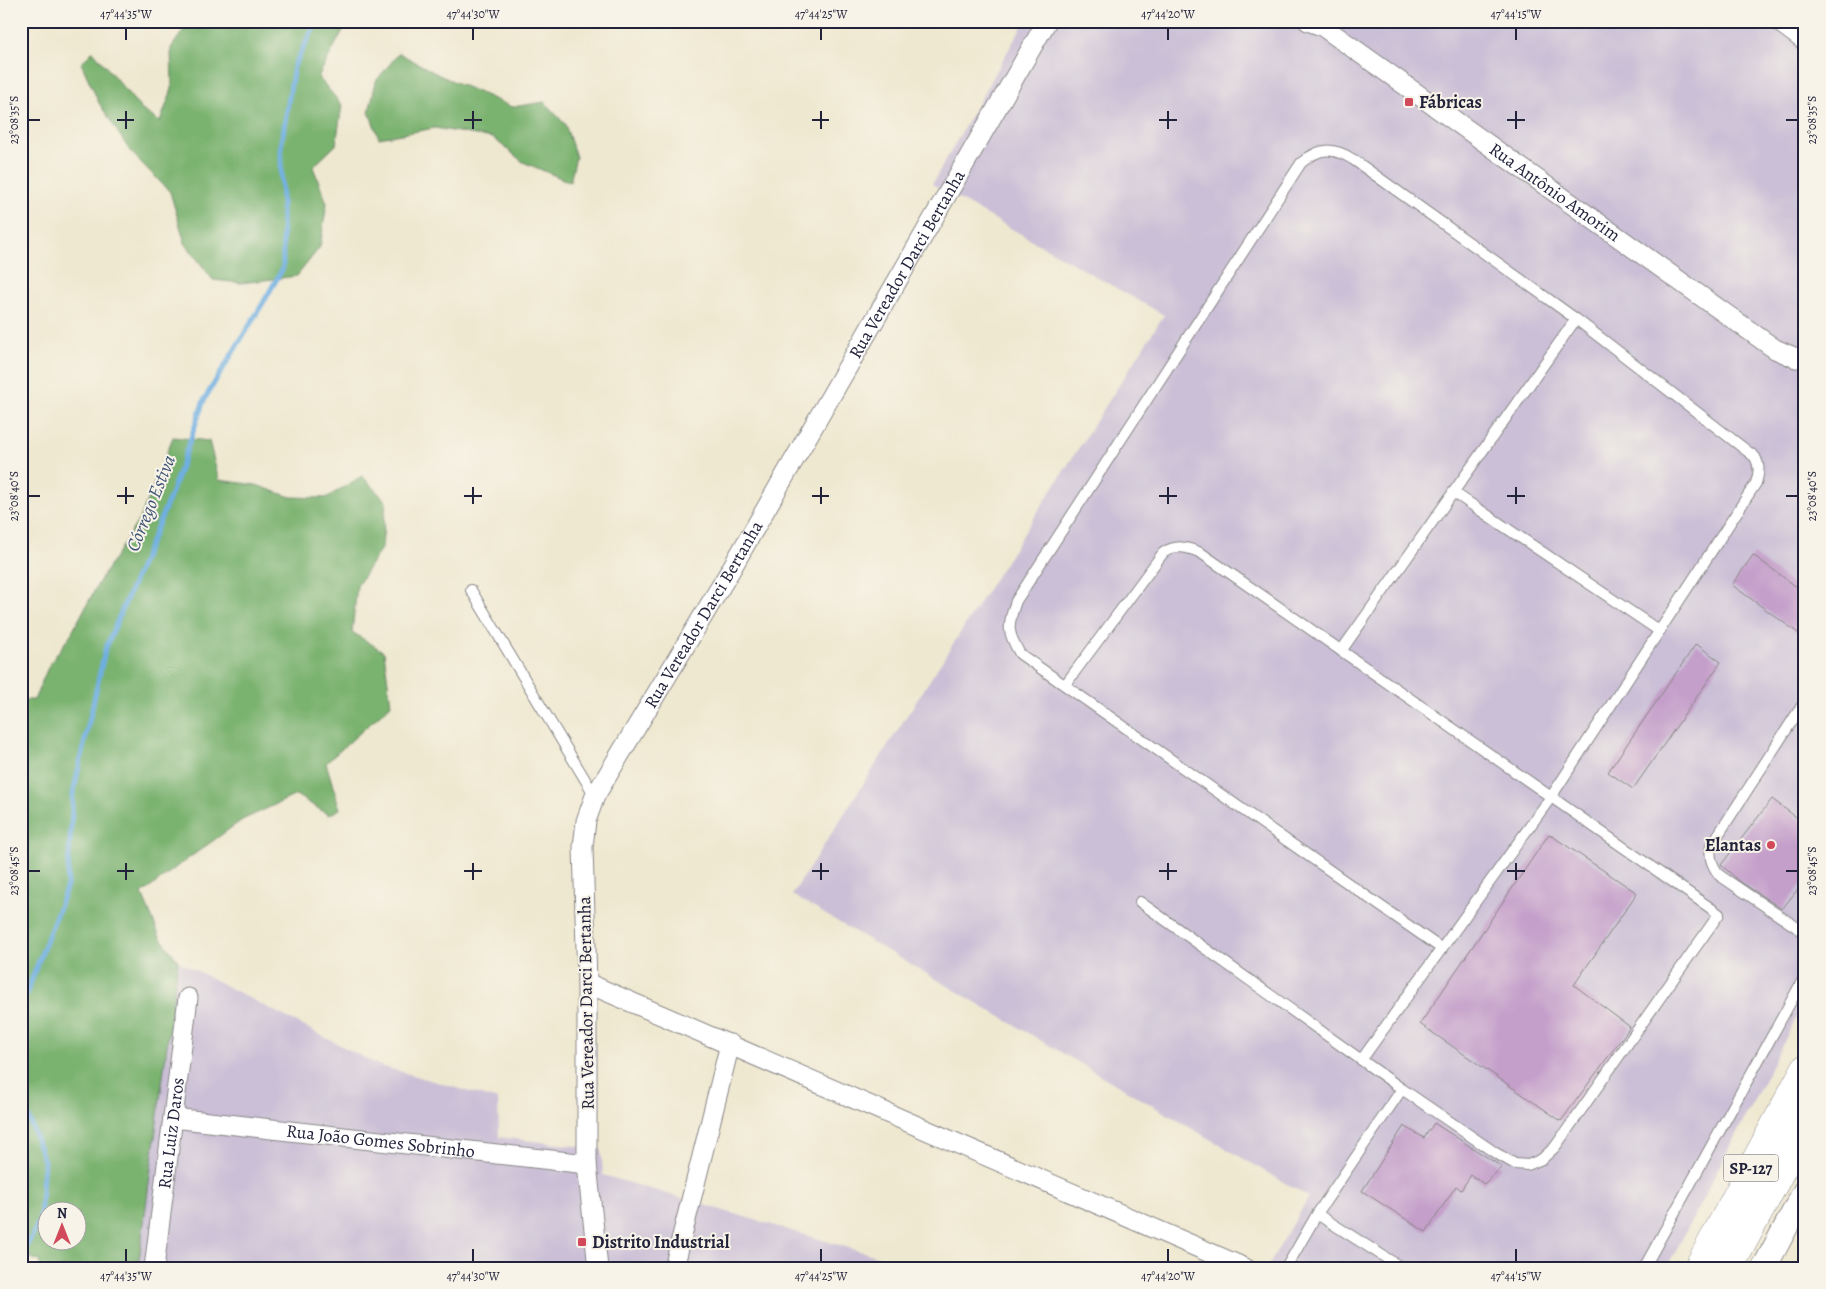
<svg xmlns="http://www.w3.org/2000/svg" width="1826" height="1289" viewBox="0 0 1826 1289" font-family="Alegreya,serif">
  <style>
    .industrial { fill: #cabfd6 }
    .forest { fill: #7ab270; stroke: #4e6a56; fill-rule: evenodd }
    .lines { fill: none; stroke-linecap: round; stroke-linejoin: round }
    .stream { stroke: #6eafe2; stroke-width: 5 }
    .building { fill: #c49fca }
    .service-casing { stroke: #888586; stroke-width: 12 }
    .minor-casing { stroke: #888586; stroke-width: 21 }
    .tertiary-casing { stroke: #888586; stroke-width: 26 }
    .trunk-casing { stroke: #888586; stroke-width: 29 }
    .service { stroke: #fff; stroke-width: 10 }
    .minor { stroke: #fff; stroke-width: 19 }
    .tertiary { stroke: #fff; stroke-width: 24 }
    .trunk { stroke: #fff; stroke-width: 28 }
    .ticks { fill: none; stroke: #22223b; stroke-width: 2 }
    .poi-dot { fill: #d1495b; stroke: #f7f3e8; stroke-width: 2 }
    .labels { text-anchor: middle; stroke-width: 4; stroke-linejoin: round; paint-order: stroke }
    .shield { fill: #f7f3e8; stroke: #62616f; stroke-width: 1 }
    .shield-label { font-size: 16px; font-weight: bold; fill: #22223b }
    .poi-label { font-size: 18px; font-weight: bold; fill: #22223b; stroke: #f7f3e8; text-anchor: start }
    .street-label { font-size: 18px; fill: #22223b; stroke: #f7f3e8 }
    .water-label { font-size: 19px; font-style: italic; fill: #3d5375; stroke: #f7f3e8 }
    .neatline { fill: none; stroke: #22223b; stroke-width: 2 }
    .ticks-label { font-size: 12px; text-anchor: middle; fill: #22223b }
  </style>
  <rect width="100%" height="100%" fill="#f7f3e8"/>
  <filter id="ink" filterUnits="userSpaceOnUse"><feTurbulence type="fractalNoise" baseFrequency=".02" numOctaves="2"/><feDisplacementMap in="SourceGraphic" scale="10" xChannelSelector="R" yChannelSelector="G"/><feConvolveMatrix kernelMatrix="1 2 1 2 8 2 1 2 1" color-interpolation-filters="sRGB"/></filter>
  <filter id="wash" filterUnits="userSpaceOnUse"><feTurbulence type="fractalNoise" baseFrequency=".0096" numOctaves="4" result="noise"/><feDisplacementMap in="SourceGraphic" scale="20" xChannelSelector="R" yChannelSelector="G"/><feGaussianBlur stdDeviation="1.12" result="paint"/><feColorMatrix in="noise" values="0 0 0 0 0 0 0 0 0 0 0 0 0 0 0 0 0 1.4 0 .05"/><feComposite in="paint" operator="in"/></filter>
  <g filter="url(#wash)">
    <rect width="100%" height="100%" fill="#efe8d0"/>
    <path class="industrial" d="M1025 21H1805V1001L1667 1268H1267L1309 1197 792 895 1164 315 932 184Z
      M178 961 378 1065 498 1100 499 1137 601 1149 603 1175 917 1268H138Z"/>
    <path class="forest" d="M190 21H348L318 77 342 105 336 145 313 167 327 203 320 247 297 276 241 283 213 280 185 243 170 192 130 151 99 103 81 63 93 51 142 110 160 122 172 89 171 48Z
      M399 53 439 75 512 107 544 102 565 124 576 157 570 182 523 162 493 138 435 128 379 138 369 112 376 81Z
      M173 437 209 441 219 480 256 485 291 497 326 498 362 476 386 501 382 547 357 586 352 632 384 652 391 705 326 763 340 809 329 815 296 795 242 820 175 868 142 894 160 937 178 961 138 1268H40V1261L21 1255V700H34L49 665 71 634 99 582 140 518ZM48 1212H78V1242H48Z"/>
    <g class="lines">
      <path class="stream" d="M21 1008 67 886 73 794 105 650 172 492 204 400 263 303 283 268 281 146 294 66 317 21
        M21 1095 44 1161 40 1219 26 1248 21 1250"/>
    </g>
    <g id="blocks">
      <path class="building" d="M1753 555 1805 593V638L1732 585Z
        M1696 644 1721 662 1633 789 1608 772Z
        M1772 799 1805 824V880L1782 909 1738 880 1721 865Z
        M1549 834 1637 893 1574 985 1630 1027 1561 1121 1420 1024Z
        M1434 1123 1502 1167 1484 1184 1471 1175 1461 1190 1456 1186 1426 1232 1362 1191 1404 1126 1424 1138Z"/>
    </g>
  </g>
  <g filter="url(#ink)">
    <use href="#blocks" fill-opacity="0" stroke="#888586" stroke-width="1"/>
    <g class="lines">
      <g class="service-casing">
        <path id="service" d="M1453 492 1658 630
          M471 590 595 796
          M1341 651 1576 319
          M1065 685 1163 553C1176 544 1187 547 1201 553L1719 914 1555 1147 1542 1159 1528 1165 1515 1164 1494 1152 1402 1089
          M1805 701 1711 846C1709 858 1712 865 1719 875L1805 933
          M1140 902 1402 1089 1317 1214 1286 1268
          M1362 1059 1551 797 1756 483C1759 473 1760 466 1755 457L1576 319 1354 160C1333 147 1320 147 1301 163L1016 601C1007 626 1007 632 1020 654L1442 949
          M1317 1214 1402 1268
          M1644 1268 1805 976"/>
      </g>
      <g class="minor-casing">
        <g id="minor">
          <path id="s1" d="M1308 21 1322 26 1775 349 1796 358 1805 357"/>
          <path d="M1778 21 1805 41"/>
          <path d="M587 983 1245 1268"/>
          <path id="s2" d="M173 1118 587 1164"/>
          <path id="s3" d="M154 1268 188 998"/>
          <path id="s4" d="M598 1268 587 1164V983L583 847 586 821 595 796 730 571 1047 21"/>
          <path d="M674 1268 730 1044"/>
        </g>
      </g>
      <g class="tertiary-casing">
        <path id="tertiary" d="M1764 1268 1805 1191"/>
      </g>
      <g class="trunk-casing">
        <path id="trunk" d="M1698 1268 1805 1069
          M1729 1268 1805 1126"/>
      </g>
      <use href="#service" class="service"/>
      <use href="#minor" class="minor"/>
      <use href="#tertiary" class="tertiary"/>
      <use href="#trunk" class="trunk"/>
    </g>
  </g>
  <path class="ticks" d="M126 28V40M473 28V40M821 28V40M1168 28V40M1516 28V40M126 111V129M473 111V129M821 111V129M1168 111V129M1516 111V129M28 120H40M117 120H134M464 120H482M812 120H829M1159 120H1177M1507 120H1525M1786 120H1798M126 487V504M473 487V504M821 487V504M1168 487V504M1516 487V504M28 496H40M117 496H134M464 496H482M812 496H829M1159 496H1177M1507 496H1525M1786 496H1798M126 863V880M473 863V880M821 863V880M1168 863V880M1516 863V880M28 871H40M117 871H134M464 871H482M812 871H829M1159 871H1177M1507 871H1525M1786 871H1798M126 1249V1262M473 1249V1262M821 1249V1262M1168 1249V1262M1516 1249V1262"/>
  <g class="poi-dot">
    <rect x="1404" y="97" width="10" height="10" rx="2.5"/>
    <circle cx="1771" cy="845" r="5"/>
    <rect x="577" y="1237" width="10" height="10" rx="2.5"/>
  </g>
  <g class="labels">
    <rect class="shield" x="1723.5" y="1154.5" width="55" height="27" rx="4"/>
    <g class="shield-label">
      <text x="1751" y="1174">SP-127</text>
    </g>
    <g class="poi-label">
      <text x="1419" y="108">Fábricas</text>
      <text x="1761" y="851" text-anchor="end">Elantas</text>
      <text x="592" y="1248">Distrito Industrial</text>
    </g>
    <g class="street-label">
      <text dy="6" stroke="none"><textPath href="#s1" startOffset="301">Rua Antônio Amorim</textPath></text>
      <text dy="6" stroke="none"><textPath href="#s4" startOffset="1091">Rua Vereador Darci Bertanha</textPath></text>
      <text dy="6" stroke="none"><textPath href="#s4" startOffset="686">Rua Vereador Darci Bertanha</textPath></text>
      <text transform="translate(586 1003) rotate(-91)" y="6">Rua Vereador Darci Bertanha</text>
      <text dy="6" stroke="none"><textPath href="#s3" startOffset="136">Rua Luiz Daros</textPath></text>
      <text dy="6" stroke="none"><textPath href="#s2" startOffset="209">Rua João Gomes Sobrinho</textPath></text>
    </g>
    <g class="water-label">
      <text transform="translate(150 503) rotate(-68)" y="7">Córrego Estiva</text>
    </g>
  </g>
  <rect width="1826" height="1289" fill="none" stroke="#f7f3e8" stroke-width="55"/>
  <g transform="translate(62 1226)"><circle r="24" fill="#f7f3e8" stroke="#a29fa3"/>
  <path d="M0-4L9 19L0 12L-9 19Z" fill="#d1495b"/>
  <text y="-8" font-size="14" font-weight="bold" text-anchor="middle" fill="#22223b">N</text>
  </g>
  <rect x="28" y="28" width="1770" height="1234" class="neatline"/>
  <g class="ticks-label">
    <text x="126" y="18">47°44'35"W</text>
    <text x="473" y="18">47°44'30"W</text>
    <text x="821" y="18">47°44'25"W</text>
    <text x="1168" y="18">47°44'20"W</text>
    <text x="1516" y="18">47°44'15"W</text>
    <text transform="translate(14 120) rotate(-90)" y="4">23°08'35"S</text>
    <text transform="translate(1812 120) rotate(-90)" y="4">23°08'35"S</text>
    <text transform="translate(14 496) rotate(-90)" y="4">23°08'40"S</text>
    <text transform="translate(1812 496) rotate(-90)" y="4">23°08'40"S</text>
    <text transform="translate(14 871) rotate(-90)" y="4">23°08'45"S</text>
    <text transform="translate(1812 871) rotate(-90)" y="4">23°08'45"S</text>
    <text x="126" y="1280">47°44'35"W</text>
    <text x="473" y="1280">47°44'30"W</text>
    <text x="821" y="1280">47°44'25"W</text>
    <text x="1168" y="1280">47°44'20"W</text>
    <text x="1516" y="1280">47°44'15"W</text>
  </g>
</svg>
